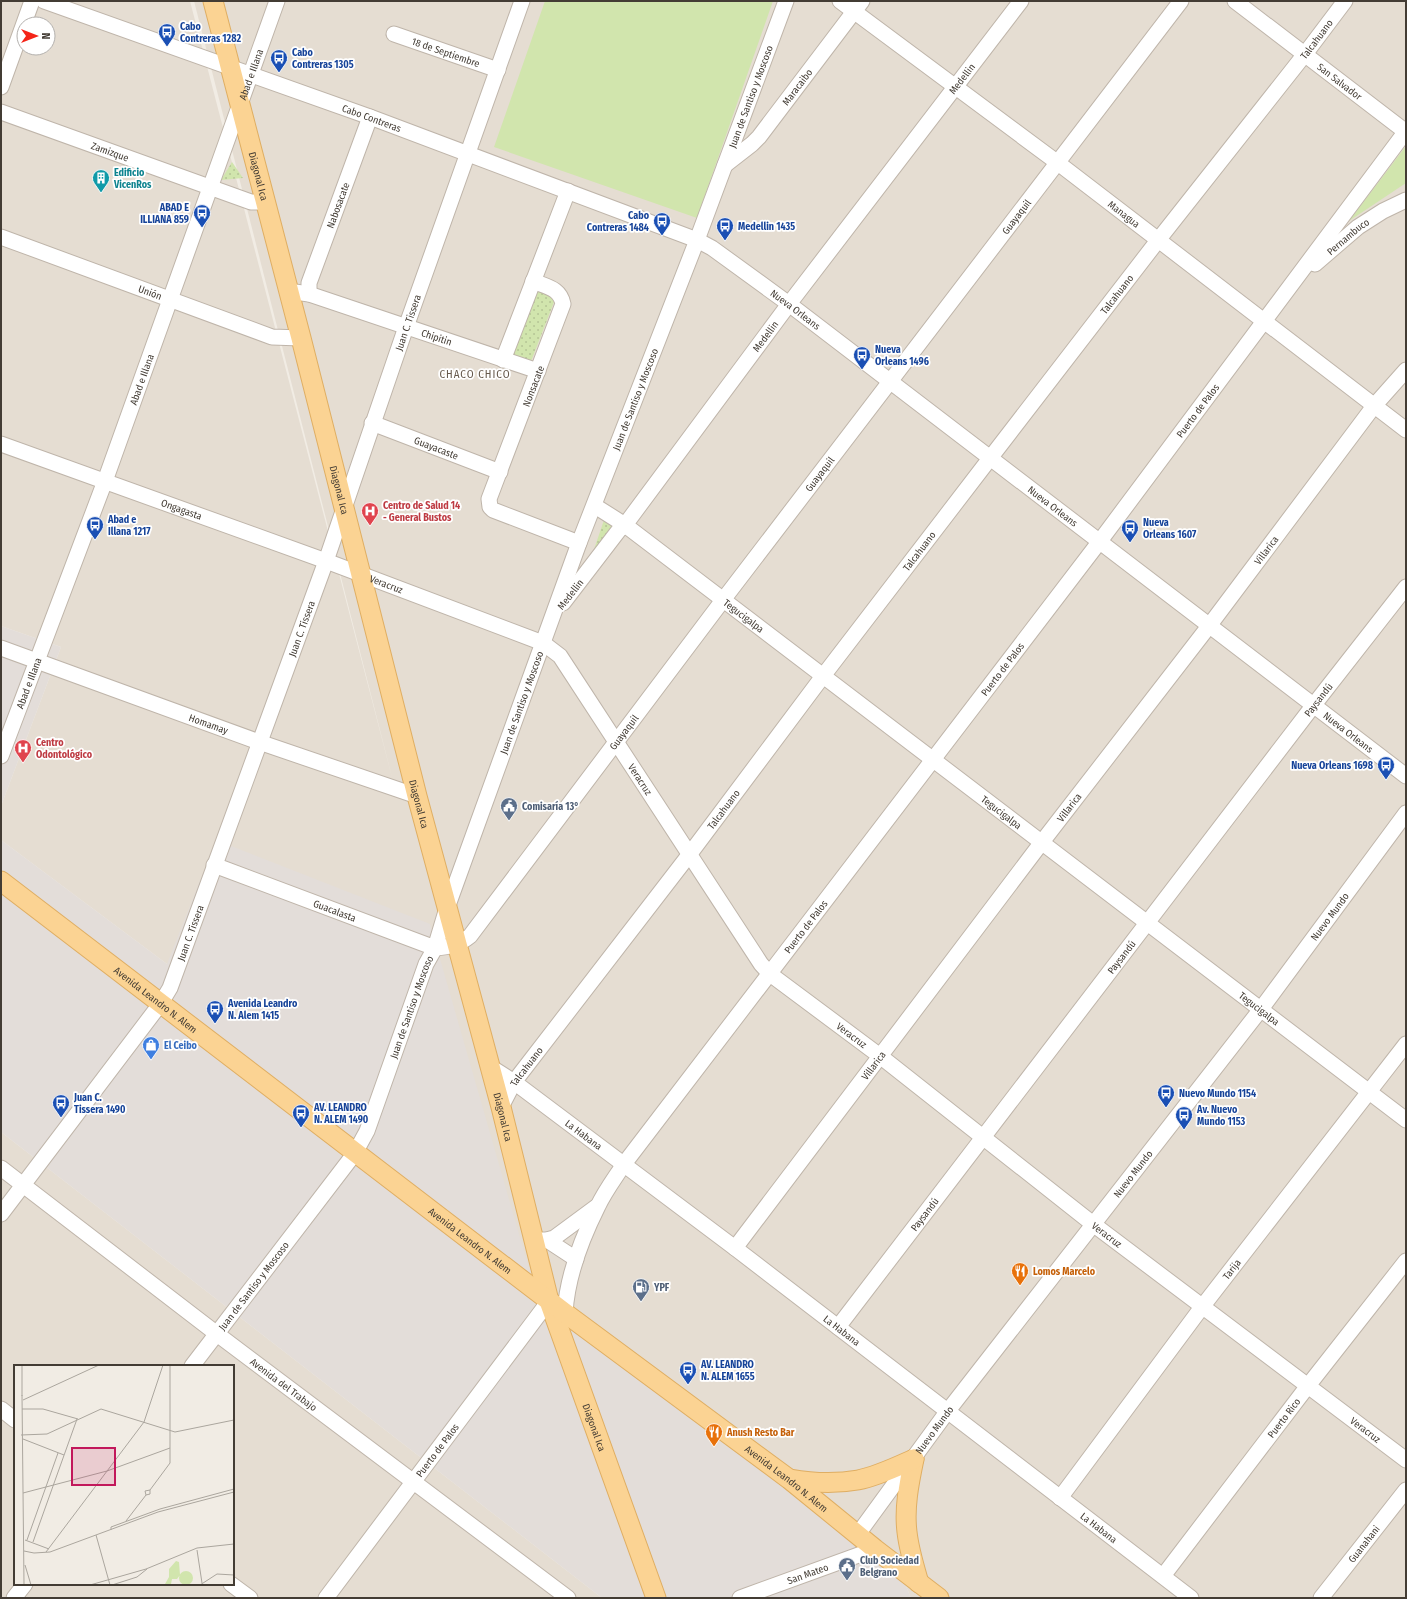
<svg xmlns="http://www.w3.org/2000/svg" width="1407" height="1599" viewBox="0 0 1407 1599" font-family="'Fira Sans Condensed',sans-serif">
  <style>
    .residential { fill: #e5ddd2; fill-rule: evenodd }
    .industrial { fill: #e3ddd9 }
    .grass { fill: #d1e5ad }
    .park { fill: url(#park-dots) }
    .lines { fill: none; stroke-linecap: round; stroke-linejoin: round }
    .minor-casing { stroke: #bfb5aa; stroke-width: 17 }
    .major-casing { stroke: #dfae63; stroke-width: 21 }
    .minor { stroke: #fff; stroke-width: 15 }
    .major { stroke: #fbd393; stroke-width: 19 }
    .labels { text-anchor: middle; stroke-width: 3.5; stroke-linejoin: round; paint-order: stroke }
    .transit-label { font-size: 10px; font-weight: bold; fill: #164399; stroke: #fff; text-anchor: start }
    .street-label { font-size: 10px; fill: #433c34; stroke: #fff }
    .culture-label { font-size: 10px; font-weight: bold; fill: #0d838f; stroke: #fff; text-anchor: start }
    .health-label { font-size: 10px; font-weight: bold; fill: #be3a42; stroke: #fff; text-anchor: start }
    .service-label { font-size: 10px; font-weight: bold; fill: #4e5e75; stroke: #fff; text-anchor: start }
    .shop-label { font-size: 10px; font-weight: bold; fill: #366cbe; stroke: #fff; text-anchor: start }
    .food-label { font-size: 10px; font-weight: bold; fill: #c56008; stroke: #fff; text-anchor: start }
    .neighbourhood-label { font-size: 11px; letter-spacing: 1px; fill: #65584b; stroke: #fff }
    .inset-road { fill: none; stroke: #aba69e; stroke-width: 1 }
    .view { fill: #c2185b; fill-opacity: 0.15; stroke: #c2185b; stroke-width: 2 }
    .inset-edge { fill: none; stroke: #433c34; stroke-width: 2 }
  </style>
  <defs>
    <pattern id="park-dots" width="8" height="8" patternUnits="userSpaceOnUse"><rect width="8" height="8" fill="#d1e5ad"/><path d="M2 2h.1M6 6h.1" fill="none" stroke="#b5c595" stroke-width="1.8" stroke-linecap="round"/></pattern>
  </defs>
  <rect width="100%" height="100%" fill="#f1ece4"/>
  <path class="residential" d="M1 1H190L394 785 194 1H1406V1598H911L906 1586 535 1290 167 964 1 840V806L61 647 1 626ZM24 24H48V48H24Z
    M1 1132 602 1598H1ZM15 1366H233V1584H15Z"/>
  <path class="industrial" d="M1 626 61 647 1 806Z
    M1 840 167 964 216 840 430 924 535 1290 906 1586 911 1598H602L1 1132Z"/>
  <path class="grass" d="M545 1H773L697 218 494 147Z
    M1406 146V183L1349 221Z"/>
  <path class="park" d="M232 162 243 178 221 180Z
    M538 289 556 297 530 364 510 357Z
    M604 520 619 530 588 567Z"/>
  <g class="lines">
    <g class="minor-casing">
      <g id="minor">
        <path id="s1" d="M44 1 370 117 697 240 712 248 789 304 1406 776"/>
        <path id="s2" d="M840 1 1058 163 1406 430"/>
        <path id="s3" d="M1235 1 1406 132"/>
        <path id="s4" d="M394 34 498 70"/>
        <path d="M1 87 32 1"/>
        <path id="s5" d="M1 112 251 202H266"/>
        <path id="s6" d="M725 165 752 144 759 137 862 1"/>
        <path id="s7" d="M1 237 272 337 301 338"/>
        <path id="s8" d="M1315 264 1358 227 1383 211 1406 200"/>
        <path d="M533 281C547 287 560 288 563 304L489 499 490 507 493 510 579 543"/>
        <path id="s9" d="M288 291 309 294 538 371"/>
        <path id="s10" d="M309 294V283L370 117"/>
        <path d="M503 360 568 191"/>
        <path id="s11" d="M372 423 500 472"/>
        <path id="s12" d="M1 444 326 561 543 643 560 656 761 964 770 974 880 1056 1093 1224 1406 1460"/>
        <path id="s13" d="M595 506 625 525 1406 1120"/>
        <path id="s14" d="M563 603 619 530 625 525 789 304 1021 1"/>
        <path id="s15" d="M1 648 259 742 417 796"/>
        <path id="s16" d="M1 756 105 481 277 1"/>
        <path id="s17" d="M214 865 435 948C449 947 459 945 470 936L723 600 1181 1"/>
        <path id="s18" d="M489 1066 514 1082 735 1248 1191 1598"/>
        <path id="s19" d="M501 1107 514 1082 689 855 823 676 991 457 1159 239 1305 54 1345 1"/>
        <path id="s20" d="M1 1168 217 1334 568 1598"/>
        <path id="s21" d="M1 1214 161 1003 170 988 326 561 406 327 522 1"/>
        <path d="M534 1240H547L554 1238 596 1207"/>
        <path d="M547 1240 576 1259"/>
        <path id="s22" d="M735 1248 1042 842 1209 626 1374 406 1406 370"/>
        <path id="s23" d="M565 1313C567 1278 582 1238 598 1206 605 1191 615 1178 624 1164L1100 541 1406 131"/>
        <path id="s24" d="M838 1327 1313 706 1406 587"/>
        <path id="s25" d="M192 1366 355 1153 367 1131 426 964 435 948 447 908 579 543 697 240 786 1"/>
        <path d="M1 1409 15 1420"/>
        <path id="s26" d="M1060 1498 1202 1307 1406 1044"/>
        <path id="s27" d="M858 1534 947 1412 1261 1009 1406 813"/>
        <path id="s28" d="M1163 1576 1307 1387 1406 1261"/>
        <path d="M231 1584 250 1598"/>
        <path d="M14 1598 25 1584"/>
        <path id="s29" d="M326 1598 549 1301"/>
        <path id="s30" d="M740 1598 875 1549"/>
        <path id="s31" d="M1321 1598 1406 1490"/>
      </g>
    </g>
    <g class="major-casing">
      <g id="major">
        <path id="s32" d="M213 1 301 338 417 796 501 1107 549 1301 656 1598"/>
        <path id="s33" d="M1 881 565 1313 789 1479 875 1549 939 1598"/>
        <path d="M914 1459C909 1483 904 1508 907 1532 909 1550 914 1566 919 1583"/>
        <path d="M790 1479C812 1483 836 1484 858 1480 878 1476 896 1467 914 1459"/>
      </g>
    </g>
    <use href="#minor" class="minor"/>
    <use href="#major" class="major"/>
  </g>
  <defs>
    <g id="bus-pin" transform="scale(0.9)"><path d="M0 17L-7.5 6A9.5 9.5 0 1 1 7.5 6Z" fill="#1a4fb4" stroke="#fff"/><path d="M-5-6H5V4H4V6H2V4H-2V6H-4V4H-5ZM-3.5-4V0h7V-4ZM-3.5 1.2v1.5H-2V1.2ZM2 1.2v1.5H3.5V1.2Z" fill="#fff"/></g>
    <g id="building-pin" transform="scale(0.9)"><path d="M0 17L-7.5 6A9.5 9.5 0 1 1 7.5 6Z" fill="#0f9aa8" stroke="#fff"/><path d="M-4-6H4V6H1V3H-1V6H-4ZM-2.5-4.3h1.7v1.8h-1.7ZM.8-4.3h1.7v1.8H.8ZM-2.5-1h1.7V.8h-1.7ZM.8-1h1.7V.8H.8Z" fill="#fff"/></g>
    <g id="hospital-pin" transform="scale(0.9)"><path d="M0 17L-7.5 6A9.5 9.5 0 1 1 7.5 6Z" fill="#e0444e" stroke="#fff"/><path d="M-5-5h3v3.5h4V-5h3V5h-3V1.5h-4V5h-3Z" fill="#fff"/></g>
    <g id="civic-pin" transform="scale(0.9)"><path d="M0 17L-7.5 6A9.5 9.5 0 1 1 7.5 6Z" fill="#5c6f8a" stroke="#fff"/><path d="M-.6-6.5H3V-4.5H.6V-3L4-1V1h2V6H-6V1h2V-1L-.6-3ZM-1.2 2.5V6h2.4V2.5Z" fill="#fff"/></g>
    <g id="shop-pin" transform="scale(0.9)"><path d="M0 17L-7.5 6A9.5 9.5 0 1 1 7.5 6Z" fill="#3f7fe0" stroke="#fff"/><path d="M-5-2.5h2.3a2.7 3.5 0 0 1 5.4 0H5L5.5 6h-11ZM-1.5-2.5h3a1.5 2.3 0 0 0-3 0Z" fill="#fff"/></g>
    <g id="restaurant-pin" transform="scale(0.9)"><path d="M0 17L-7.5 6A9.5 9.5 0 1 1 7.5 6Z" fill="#e8710a" stroke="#fff"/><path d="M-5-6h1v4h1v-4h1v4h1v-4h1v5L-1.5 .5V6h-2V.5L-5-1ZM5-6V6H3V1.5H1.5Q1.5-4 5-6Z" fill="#fff"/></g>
    <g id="fuel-pin" transform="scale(0.9)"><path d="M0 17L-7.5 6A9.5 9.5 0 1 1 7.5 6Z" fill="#5c6f8a" stroke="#fff"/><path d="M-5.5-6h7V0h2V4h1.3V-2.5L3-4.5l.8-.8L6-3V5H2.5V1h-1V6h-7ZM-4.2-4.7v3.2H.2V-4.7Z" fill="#fff"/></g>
  </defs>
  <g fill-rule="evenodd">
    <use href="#bus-pin" x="167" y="32"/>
    <use href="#bus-pin" x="279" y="58"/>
    <use href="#building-pin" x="101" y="178"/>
    <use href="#bus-pin" x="202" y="213"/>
    <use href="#bus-pin" x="662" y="221"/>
    <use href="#bus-pin" x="725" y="226"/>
    <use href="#bus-pin" x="862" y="355"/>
    <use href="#hospital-pin" x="370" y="511"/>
    <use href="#bus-pin" x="95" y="525"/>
    <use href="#bus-pin" x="1130" y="528"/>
    <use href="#hospital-pin" x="23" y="748"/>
    <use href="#bus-pin" x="1386" y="765"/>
    <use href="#civic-pin" x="509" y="806"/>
    <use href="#bus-pin" x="215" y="1009"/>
    <use href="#shop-pin" x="151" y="1045"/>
    <use href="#bus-pin" x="1166" y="1093"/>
    <use href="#bus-pin" x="61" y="1103"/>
    <use href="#bus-pin" x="301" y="1113"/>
    <use href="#bus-pin" x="1184" y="1115"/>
    <use href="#restaurant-pin" x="1020" y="1271"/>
    <use href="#fuel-pin" x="641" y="1287"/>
    <use href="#bus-pin" x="688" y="1370"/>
    <use href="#restaurant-pin" x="714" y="1432"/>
    <use href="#civic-pin" x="847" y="1566"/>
  </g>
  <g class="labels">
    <g class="transit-label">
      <text x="180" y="30">Cabo<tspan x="180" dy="12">Contreras 1282</tspan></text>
      <text x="292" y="56">Cabo<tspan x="292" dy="12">Contreras 1305</tspan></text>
      <text x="189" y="211" text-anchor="end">ABAD E<tspan x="189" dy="12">ILLIANA 859</tspan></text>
      <text x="649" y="219" text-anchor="end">Cabo<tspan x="649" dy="12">Contreras 1484</tspan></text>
      <text x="738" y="230">Medellin 1435</text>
      <text x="875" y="353">Nueva<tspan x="875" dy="12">Orleans 1496</tspan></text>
      <text x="108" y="523">Abad e<tspan x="108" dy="12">Illana 1217</tspan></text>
      <text x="1143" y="526">Nueva<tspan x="1143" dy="12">Orleans 1607</tspan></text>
      <text x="1373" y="769" text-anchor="end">Nueva Orleans 1698</text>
      <text x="228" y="1007">Avenida Leandro<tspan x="228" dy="12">N. Alem 1415</tspan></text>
      <text x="1179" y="1097">Nuevo Mundo 1154</text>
      <text x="74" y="1101">Juan C.<tspan x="74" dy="12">Tissera 1490</tspan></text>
      <text x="314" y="1111">AV. LEANDRO<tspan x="314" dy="12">N. ALEM 1490</tspan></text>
      <text x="1197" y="1113">Av. Nuevo<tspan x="1197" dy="12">Mundo 1153</tspan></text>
      <text x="701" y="1368">AV. LEANDRO<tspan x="701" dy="12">N. ALEM 1655</tspan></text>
    </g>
    <g class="street-label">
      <text dy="4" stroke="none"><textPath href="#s19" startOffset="1344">Talcahuano</textPath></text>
      <text dy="4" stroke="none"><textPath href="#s4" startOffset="55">18 de Septiembre</textPath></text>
      <text dy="4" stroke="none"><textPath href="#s16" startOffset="726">Abad e Illana</textPath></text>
      <text dy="4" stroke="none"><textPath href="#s14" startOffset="659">Medellin</textPath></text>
      <text dy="4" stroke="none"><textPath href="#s3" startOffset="132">San Salvador</textPath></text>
      <text dy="4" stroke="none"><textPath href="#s6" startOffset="107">Maracaibo</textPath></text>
      <text dy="4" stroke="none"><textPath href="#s25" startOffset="1397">Juan de Santiso y Moscoso</textPath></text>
      <text dy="4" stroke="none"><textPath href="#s1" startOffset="348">Cabo Contreras</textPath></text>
      <text dy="4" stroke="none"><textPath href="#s5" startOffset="116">Zamizque</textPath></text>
      <text dy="4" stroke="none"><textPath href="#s32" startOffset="181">Diagonal Ica</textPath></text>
      <text dy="4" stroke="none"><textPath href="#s10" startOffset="94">Nabosacate</textPath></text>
      <text dy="4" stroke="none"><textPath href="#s2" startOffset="355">Managua</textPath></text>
      <text dy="4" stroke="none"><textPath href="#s17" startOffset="1177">Guayaquil</textPath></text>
      <text dy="4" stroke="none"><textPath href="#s8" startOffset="43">Pernambuco</textPath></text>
      <text dy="4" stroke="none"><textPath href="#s7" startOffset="159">Unión</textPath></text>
      <text dy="4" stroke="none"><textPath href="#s19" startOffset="1020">Talcahuano</textPath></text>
      <text dy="4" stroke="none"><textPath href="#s1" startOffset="816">Nueva Orleans</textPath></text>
      <text dy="4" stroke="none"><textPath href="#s21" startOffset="989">Juan C. Tissera</textPath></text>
      <text dy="4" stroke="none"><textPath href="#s14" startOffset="335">Medellin</textPath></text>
      <text dy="4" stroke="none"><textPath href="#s9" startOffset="156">Chipitin</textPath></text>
      <text dy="4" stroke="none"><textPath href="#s16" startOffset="402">Abad e Illana</textPath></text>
      <text transform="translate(533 386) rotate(-69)" y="4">Nonsacate</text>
      <text dy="4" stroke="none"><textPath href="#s25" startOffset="1073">Juan de Santiso y Moscoso</textPath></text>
      <text dy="4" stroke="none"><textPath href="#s23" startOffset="1109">Puerto de Palos</textPath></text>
      <text dy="4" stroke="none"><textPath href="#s11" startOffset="69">Guayacaste</textPath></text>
      <text dy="4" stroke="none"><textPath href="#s17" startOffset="853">Guayaquil</textPath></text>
      <text dy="4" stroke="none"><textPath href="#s32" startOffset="505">Diagonal Ica</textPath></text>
      <text dy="4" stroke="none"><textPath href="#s1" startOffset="1140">Nueva Orleans</textPath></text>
      <text dy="4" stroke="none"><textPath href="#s12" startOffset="192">Ongagasta</textPath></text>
      <text dy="4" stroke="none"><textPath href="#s22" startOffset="877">Villarica</textPath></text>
      <text dy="4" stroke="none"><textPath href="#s19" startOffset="696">Talcahuano</textPath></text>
      <text dy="4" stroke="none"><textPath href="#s12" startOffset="410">Veracruz</textPath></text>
      <text transform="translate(570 594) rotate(-52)" y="4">Medellin</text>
      <text dy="4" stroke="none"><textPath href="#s13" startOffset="185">Tegucigalpa</textPath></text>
      <text dy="4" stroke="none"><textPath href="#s21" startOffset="665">Juan C. Tissera</textPath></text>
      <text dy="4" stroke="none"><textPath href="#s23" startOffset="785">Puerto de Palos</textPath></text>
      <text dy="4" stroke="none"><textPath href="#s16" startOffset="78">Abad e Illana</textPath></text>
      <text dy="4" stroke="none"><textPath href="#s24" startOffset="790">Paysandú</textPath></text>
      <text dy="4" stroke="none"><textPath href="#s25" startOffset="749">Juan de Santiso y Moscoso</textPath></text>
      <text dy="4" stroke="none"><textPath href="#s15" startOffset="221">Homamay</textPath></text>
      <text dy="4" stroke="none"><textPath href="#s17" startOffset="529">Guayaquil</textPath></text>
      <text dy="4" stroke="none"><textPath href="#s1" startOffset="1512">Nueva Orleans</textPath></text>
      <text dy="4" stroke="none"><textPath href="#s12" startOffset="746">Veracruz</textPath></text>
      <text dy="4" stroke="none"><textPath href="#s32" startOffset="829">Diagonal Ica</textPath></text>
      <text dy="4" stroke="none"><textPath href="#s22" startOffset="553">Villarica</textPath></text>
      <text dy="4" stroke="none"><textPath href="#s19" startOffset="372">Talcahuano</textPath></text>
      <text dy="4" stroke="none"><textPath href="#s13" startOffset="509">Tegucigalpa</textPath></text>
      <text dy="4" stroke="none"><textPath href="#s17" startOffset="129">Guacalasta</textPath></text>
      <text dy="4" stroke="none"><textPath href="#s27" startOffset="777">Nuevo Mundo</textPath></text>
      <text dy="4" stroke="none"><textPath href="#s23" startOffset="461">Puerto de Palos</textPath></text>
      <text dy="4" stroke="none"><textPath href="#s21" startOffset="341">Juan C. Tissera</textPath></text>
      <text dy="4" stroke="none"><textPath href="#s24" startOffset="466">Paysandú</textPath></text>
      <text dy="4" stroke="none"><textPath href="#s33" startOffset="195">Avenida Leandro N. Alem</textPath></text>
      <text dy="4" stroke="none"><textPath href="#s25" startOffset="425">Juan de Santiso y Moscoso</textPath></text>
      <text dy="4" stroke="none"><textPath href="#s13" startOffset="833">Tegucigalpa</textPath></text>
      <text dy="4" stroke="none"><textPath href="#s12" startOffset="1082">Veracruz</textPath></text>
      <text dy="4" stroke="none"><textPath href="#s22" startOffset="229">Villarica</textPath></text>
      <text dy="4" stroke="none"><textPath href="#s19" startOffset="48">Talcahuano</textPath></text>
      <text dy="4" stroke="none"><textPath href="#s32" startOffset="1153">Diagonal Ica</textPath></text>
      <text dy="4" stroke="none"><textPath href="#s18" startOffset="117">La Habana</textPath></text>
      <text dy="4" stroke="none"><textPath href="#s27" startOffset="453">Nuevo Mundo</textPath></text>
      <text dy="4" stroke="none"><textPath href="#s24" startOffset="142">Paysandú</textPath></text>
      <text dy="4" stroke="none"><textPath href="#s12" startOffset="1406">Veracruz</textPath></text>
      <text dy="4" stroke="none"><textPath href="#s33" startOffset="591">Avenida Leandro N. Alem</textPath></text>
      <text dy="4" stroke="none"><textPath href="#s26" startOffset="286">Tarija</textPath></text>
      <text dy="4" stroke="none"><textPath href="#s25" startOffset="101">Juan de Santiso y Moscoso</textPath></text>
      <text dy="4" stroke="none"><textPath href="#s18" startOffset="441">La Habana</textPath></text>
      <text dy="4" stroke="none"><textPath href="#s20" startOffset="356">Avenida del Trabajo</textPath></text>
      <text dy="4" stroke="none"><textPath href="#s28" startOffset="199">Puerto Rico</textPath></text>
      <text dy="4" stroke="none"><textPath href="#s32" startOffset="1477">Diagonal Ica</textPath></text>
      <text dy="4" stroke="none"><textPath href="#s27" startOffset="129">Nuevo Mundo</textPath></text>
      <text dy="4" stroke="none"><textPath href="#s12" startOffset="1730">Veracruz</textPath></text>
      <text dy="4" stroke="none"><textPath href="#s29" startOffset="185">Puerto de Palos</textPath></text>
      <text dy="4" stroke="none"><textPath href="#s33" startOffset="987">Avenida Leandro N. Alem</textPath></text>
      <text dy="4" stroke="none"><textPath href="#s18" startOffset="765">La Habana</textPath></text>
      <text dy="4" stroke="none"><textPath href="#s31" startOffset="69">Guanahani</textPath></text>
      <text dy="4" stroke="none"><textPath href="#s30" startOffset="72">San Mateo</textPath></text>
    </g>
    <g class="culture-label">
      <text x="114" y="176">Edificio<tspan x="114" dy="12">VicenRos</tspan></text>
    </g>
    <g class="health-label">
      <text x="383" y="509">Centro de Salud 14<tspan x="383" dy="12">- General Bustos</tspan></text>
      <text x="36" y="746">Centro<tspan x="36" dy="12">Odontológico</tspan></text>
    </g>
    <g class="service-label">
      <text x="522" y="810">Comisaría 13°</text>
      <text x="654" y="1291">YPF</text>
      <text x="860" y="1564">Club Sociedad<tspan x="860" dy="12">Belgrano</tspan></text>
    </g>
    <g class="shop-label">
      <text x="164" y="1049">El Ceibo</text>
    </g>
    <g class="food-label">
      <text x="1033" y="1275">Lomos Marcelo</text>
      <text x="727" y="1436">Anush Resto Bar</text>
    </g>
    <g class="neighbourhood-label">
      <text x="475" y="378">CHACO CHICO</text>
    </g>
  </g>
  <g transform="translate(14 1365)">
    <rect width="220" height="220" fill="#f1ece4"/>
    <path d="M162 196 165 197 166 210 163 214H158L157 219H151L155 212V204ZM165 213a7 7 0 1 1 14 0a7 7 0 1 1-14 0Z" fill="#d1e5ad"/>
    <path class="inset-road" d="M8 30 10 220M8 31V0M9 35 85 0M8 44H29L64 54M7 70 33 69 87 44 161 67 220 55M9 74 50 90M9 128 93 106 156 83M132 130 131 126 136 125 156 98V0M112 156 132 130 136 129V125M97 165V162L146 144 220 124M82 170 96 220M11 175 35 184M13 175 44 88M19 177 63 54M183 185 188 218M10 186 20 188 36 187 144 147 220 127M32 187 130 57 149 0M11 200 17 220M76 220 132 204 183 183 220 179M98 220 123 212 133 204M186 220 203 209 220 210"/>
    <path class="view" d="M58 83H101V120H58Z"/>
    <rect width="220" height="220" class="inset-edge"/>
  </g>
  <rect width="1407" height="1599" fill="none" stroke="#433c34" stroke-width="4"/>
  <g transform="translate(36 36) rotate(90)"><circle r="19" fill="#ffffff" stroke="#b4b1ae"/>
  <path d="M0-3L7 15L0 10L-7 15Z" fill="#f42418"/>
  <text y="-6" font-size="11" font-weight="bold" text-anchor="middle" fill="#433c34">N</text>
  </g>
</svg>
